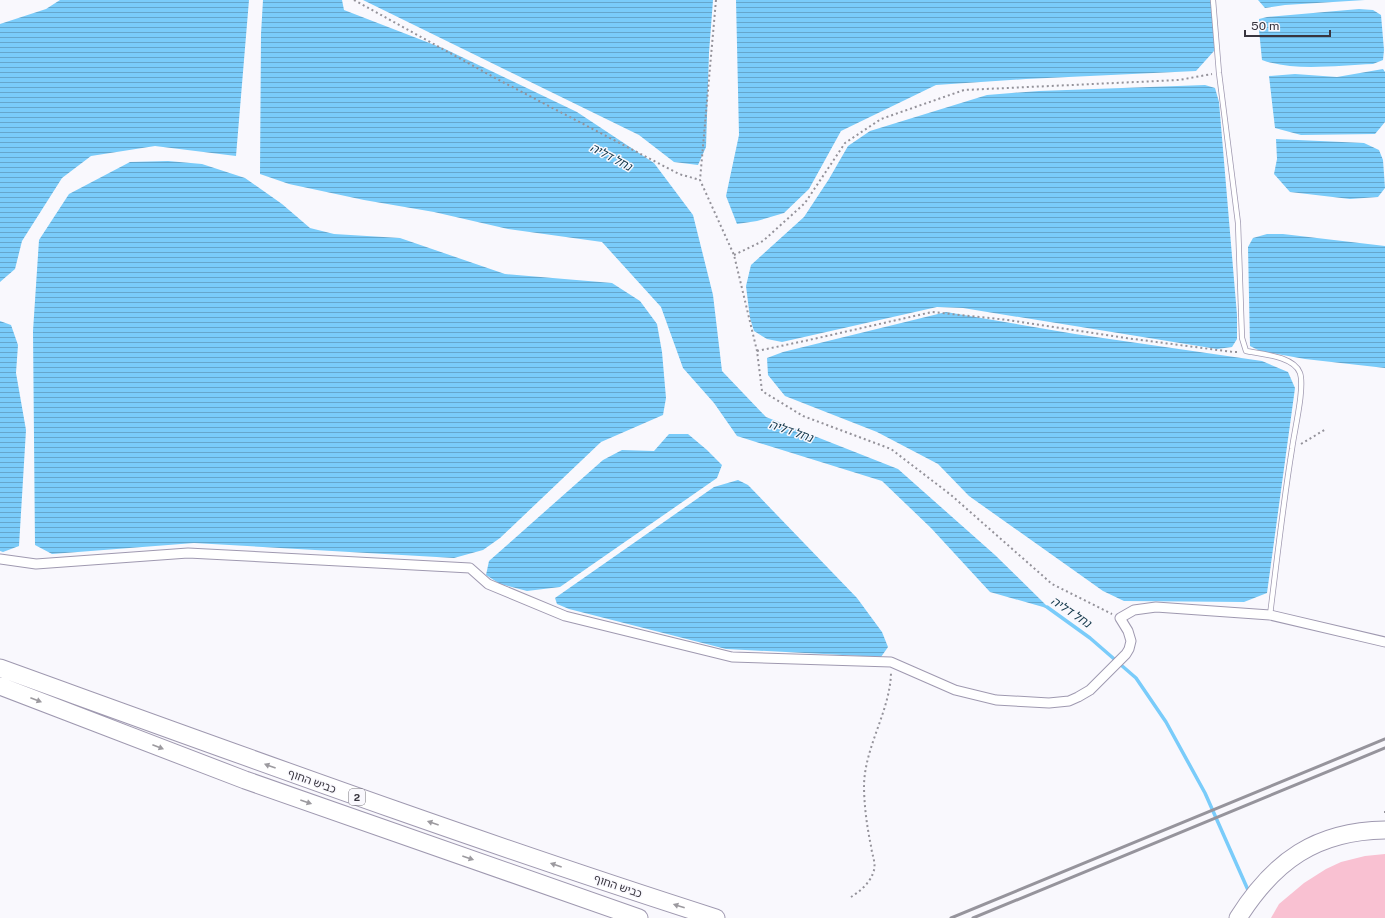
<svg xmlns="http://www.w3.org/2000/svg" width="1385" height="918" viewBox="0 0 1385 918" font-family="'Public Sans','Noto Sans Hebrew',sans-serif">
  <style>
    .green { fill: #f9c1d2 }
    .water { fill: url(#water-rules) }
    .lines { fill: none; stroke-linecap: round; stroke-linejoin: round }
    .stream { stroke: #7accfa; stroke-width: 3.5 }
    .service-casing { stroke: #9f99b0; stroke-width: 6 }
    .minor-casing { stroke: #9f99b0; stroke-width: 11 }
    .motorway-casing { stroke: #9f99b0; stroke-width: 19 }
    .path { stroke: #94929a; stroke-width: 2; stroke-dasharray: 2 3; stroke-linecap: butt }
    .service { stroke: #fff; stroke-width: 4.5 }
    .minor { stroke: #fff; stroke-width: 9 }
    .motorway { stroke: #fff; stroke-width: 17 }
    .rail { stroke: #96949c; stroke-width: 3 }
    .oneway { fill: #9c9a9f }
    .labels { text-anchor: middle; stroke-width: 3; stroke-linejoin: round; paint-order: stroke }
    .shield { fill: #f9f8fd; stroke: #727078; stroke-width: 1 }
    .shield-label { font-size: 10px; font-weight: bold; fill: #38353f }
    .street-label { font-size: 11px; fill: #38353f; stroke: #f9f8fd }
    .water-label { font-size: 12px; font-style: italic; fill: #14384b; stroke: #f9f8fd }
  </style>
  <defs>
    <pattern id="water-rules" width="6" height="5" patternUnits="userSpaceOnUse"><rect width="6" height="5" fill="#7accfa"/><path d="M0 2.5h6" fill="none" stroke="#65a6cc"/></pattern>
  </defs>
  <rect width="100%" height="100%" fill="#f9f8fd"/>
  <path class="green" d="M1385 854V918H1271L1279 904 1304 883 1326 869 1341 862 1365 856Z"/>
  <path class="water" d="M60 0H249L236 156 155 146 91 156 62 178 22 241 15 269 0 282V24L46 9Z
    M263 0H342L344 10 445 49 577 112 654 163 693 215 713 295 722 371 766 417 898 469 995 555 1050 609 990 592 931 528 882 481 737 436 714 403 683 368 661 307 602 242 508 229 434 212 364 200 289 184 260 174 261 34Z
    M363 0H713L709 53 706 147 698 165 674 162 639 135Z
    M736 0H1211L1214 27V51L1196 71 1026 79 936 85 841 131 809 189 784 213 757 221 737 224 726 196 739 135Z
    M1258 0H1365L1285 5 1265 8Z
    M1359 9 1373 10 1381 15 1384 50 1383 60 1373 64C1339 65 1295 72 1262 60L1259 30V19L1267 17Z
    M1383 69 1385 72V122L1375 134 1301 135 1275 128 1269 76 1295 74 1337 77Z
    M1205 85 1215 88 1219 102 1237 315V339L1232 347 1217 349 963 308 937 307 782 342 767 339 754 331 750 318 746 286 751 265 804 217 829 179 848 146 870 131 987 95 1039 91Z
    M1276 139 1364 143 1379 150 1383 160 1385 188 1378 197 1350 199 1290 192 1274 174 1277 159Z
    M168 161 202 164 245 178 282 204 310 228 334 234 400 238 505 274 612 283 640 301 657 324 662 352 666 398 663 415 601 442 500 538 483 550 454 558 194 543 52 554 35 545 33 331 39 240 69 194 130 162Z
    M1267 234H1283L1385 246V368L1305 359 1260 351 1250 346 1248 247 1253 238Z
    M946 312 1075 334 1262 361 1288 372 1295 388 1267 593 1244 602 1124 601 1103 591 969 496 938 464 877 432 785 396 768 375 767 358 783 352Z
    M0 321 11 325 18 345 16 373 26 430 19 546 3 552 0 551Z
    M669 434H688L707 450 722 465 717 478 560 587 527 591 500 584 486 575 489 561 603 460 622 450 654 451Z
    M738 480 748 485 857 598 882 632 888 647 881 657 726 649 569 609 557 604 555 598 714 487Z"/>
  <g class="lines">
    <path class="stream" d="M1047 607 1090 638 1136 678 1166 722 1205 793 1248 890"/>
    <g class="service-casing">
      <path id="service" d="M1213 0 1219 73 1238 223 1242 338 1246 351C1261 354 1294 356 1300 373 1305 388 1294 432 1292 449 1283 504 1277 560 1270 615"/>
    </g>
    <g class="minor-casing">
      <path id="minor" d="M0 559 36 564 188 553 470 568 488 584 565 616 732 657 891 662 955 690 996 700 1049 703 1069 701 1078 697 1090 690 1126 654 1129 649 1131 641 1128 631 1120 618 1134 610 1156 607 1270 615 1385 642"/>
    </g>
    <g class="motorway-casing">
      <path id="motorway" d="M0 668C238 754 475 841 716 918
        M0 686 245 780 639 918
        M1238 918C1274 861 1316 831 1385 830"/>
    </g>
    <path class="path" d="M354 0 497 79 679 174 700 180
      M716 0 700 180 734 255 757 351 762 391 803 416 891 449 951 495 1052 584 1112 614
      M734 255 763 241 805 203 845 143 881 119 964 90 1179 80 1212 74
      M757 351 809 340 932 312 1008 320 1126 338 1233 352H1238
      M1301 444 1326 429
      M1384 812H1385
      M851 897C859 892 870 883 873 873 877 864 872 856 871 846 867 827 864 805 864 785 865 746 890 711 891 673"/>
    <use href="#service" class="service"/>
    <use href="#minor" class="minor"/>
    <use href="#motorway" class="motorway"/>
    <path class="rail" d="M951 918 1385 739
      M973 918 1385 748"/>
  </g>
  <defs><path id="oneway-solid" d="M-6-.8H1V-3.2L6.5 0L1 3.2V.8H-6Z"/></defs>
  <g class="oneway">
    <use href="#oneway-solid" transform="translate(36 700) rotate(21)"/>
    <use href="#oneway-solid" transform="translate(158 747) rotate(21)"/>
    <use href="#oneway-solid" transform="translate(270 766) rotate(-160)"/>
    <use href="#oneway-solid" transform="translate(306 802) rotate(19)"/>
    <use href="#oneway-solid" transform="translate(433 823) rotate(-161)"/>
    <use href="#oneway-solid" transform="translate(468 858) rotate(19)"/>
    <use href="#oneway-solid" transform="translate(556 865) rotate(-161)"/>
    <use href="#oneway-solid" transform="translate(679 906) rotate(-162)"/>
  </g>
  <g class="labels">
    <rect class="shield" x="349" y="789" width="16" height="16" rx="3"/>
    <g class="shield-label">
      <text x="357" y="801">2</text>
    </g>
    <g class="street-label">
      <text transform="translate(312 781) rotate(20)" y="4">כביש החוף</text>
      <text transform="translate(618 886) rotate(19)" y="4">כביש החוף</text>
    </g>
    <g class="water-label">
      <text transform="translate(611 157) rotate(28)" y="4">נחל דליה</text>
      <text transform="translate(791 431) rotate(19)" y="4">נחל דליה</text>
      <text transform="translate(1071 612) rotate(34)" y="4">נחל דליה</text>
    </g>
  </g>
  <path d="M1245 30v6h85v-6" fill="none" stroke="#38353f" stroke-width="2"/>
  <text x="1251" y="30" font-size="12" fill="#38353f" stroke="#f9f8fd" stroke-width="3" paint-order="stroke">50 m</text>
</svg>
